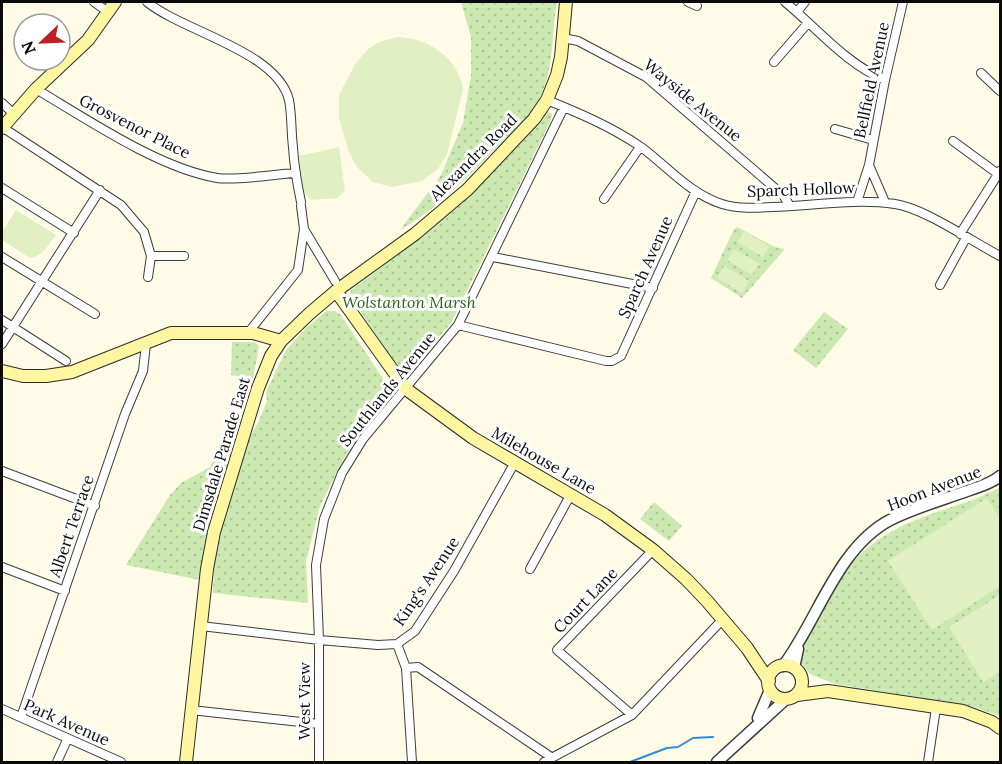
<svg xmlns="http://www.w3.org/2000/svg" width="1002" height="764" viewBox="0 0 1002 764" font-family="Lora,serif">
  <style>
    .grass { fill: url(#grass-dots) }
    .pitch { fill: #e0f0c3 }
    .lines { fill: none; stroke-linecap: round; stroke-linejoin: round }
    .stream { stroke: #318dd0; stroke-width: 2 }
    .minor-casing { stroke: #3d3d3d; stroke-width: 10 }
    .tertiary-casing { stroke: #3d3d3d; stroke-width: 13 }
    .secondary-casing { stroke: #2c2c2c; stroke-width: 14 }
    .minor { stroke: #fff; stroke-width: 8 }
    .tertiary { stroke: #fff; stroke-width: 10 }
    .secondary { stroke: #fff6a2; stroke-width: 12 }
    .labels { text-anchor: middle; stroke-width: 6; stroke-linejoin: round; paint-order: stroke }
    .street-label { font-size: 16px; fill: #0a0a0a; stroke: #fff }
    .park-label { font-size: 16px; font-style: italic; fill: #28621b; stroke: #fff }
  </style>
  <defs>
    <pattern id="grass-dots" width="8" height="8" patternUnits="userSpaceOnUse" patternTransform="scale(1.5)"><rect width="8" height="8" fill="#cde9b2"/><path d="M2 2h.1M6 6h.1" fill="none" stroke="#afc698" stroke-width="1.8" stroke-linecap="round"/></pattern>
  </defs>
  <rect width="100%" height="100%" fill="#fffbe7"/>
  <path class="grass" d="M461 2H557C551 34 555 71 538 101 529 118 512 133 498 146 468 177 437 209 400 230L441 175 463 123 471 75V37Z
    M547 111 552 114 551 120 451 323 408 372H401L350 296 351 290C421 237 494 181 547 111Z
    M737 227 775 247 785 249 742 298 711 278 734 229Z
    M326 311H335L340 314 392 392 346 455 320 506 306 561 308 603 213 593 215 547 245 445 259 421 267 401 266 392 286 350 306 328Z
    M824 312 848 329 816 368 793 350Z
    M232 342H255L259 346 253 379 231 375Z
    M222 442 233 445V449L207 534 200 580 126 565 170 495 181 483 210 467Z
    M1000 487V716L971 706 835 684 810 674 800 661 801 648C837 582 848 546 923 517 949 507 976 501 1000 487Z
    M654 502 682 526 669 541 640 519Z"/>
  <path class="pitch" d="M398 37C428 38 458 57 463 89L447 154 438 169 422 181 392 187 373 182 357 167 349 153 339 118V95L355 64 368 49 379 42Z
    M339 147 345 191 337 198 311 200C298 189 300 171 299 156Z
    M16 210 56 235C48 245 43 256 30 258L2 240V232Z
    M744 231 769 246 763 257 737 242Z
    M734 249 759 263 752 275 727 260Z
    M724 266 749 281 742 293 717 278Z
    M987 498 1000 519V586L932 630 888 561Z
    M1000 595V672L983 682 949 627Z"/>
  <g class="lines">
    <path class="stream" d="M630 762 667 748 678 747 693 738 713 737"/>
    <g class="minor-casing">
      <path id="minor" d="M94 2 108 12
        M147 2C184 32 277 51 289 100 292 115 291 132 293 147 294 165 297 183 301 202
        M688 2 697 6
        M785 2C817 28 846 64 885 80
        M797 12 805 2
        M563 38 578 41 646 77 783 195 790 206
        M774 62 808 23
        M981 73 1000 91
        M36 89C88 120 159 168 217 178 236 181 275 174 296 173
        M547 100C579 113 612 127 641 147 667 166 690 194 722 204 738 209 756 208 772 207 812 206 855 198 895 204 924 208 973 242 1000 256
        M2 103 14 114
        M2 127 121 205 144 232 151 256 148 277
        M835 129 873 140
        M953 141 998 174
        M869 165 885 202
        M2 188 74 233
        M604 199 640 147
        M857 202 869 165 885 80 903 2
        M304 229 335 281
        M960 234 1000 171
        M151 256H184
        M2 257 95 314
        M493 257 653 288
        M940 285 966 238
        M2 320 66 361
        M458 325 606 361H612L621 356 696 191
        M248 333 298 270 304 229 301 206
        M2 344 100 190
        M2 471 95 506
        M2 567 65 591
        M530 569 571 494
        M201 626 319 640 378 645 397 644 415 631 454 571 515 462
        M397 644 406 668 412 762
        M406 668 418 667 551 757
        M2 709 121 762
        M191 710 319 724
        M632 715 557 650 653 550
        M21 717 125 414 143 371 146 344
        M57 762 67 740
        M319 762V640L316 565 324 519 342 473 363 439 458 325 564 107
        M544 762 632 715 723 619
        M928 762 936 708"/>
    </g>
    <g class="tertiary-casing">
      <path id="tertiary" d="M783 666C818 620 837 548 890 520 914 508 942 500 967 491 978 487 991 484 1000 476
        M794 668 798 649
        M758 718 770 690
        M717 762 786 699"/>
    </g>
    <g class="secondary-casing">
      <path id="secondary" d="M2 128 36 89 88 40 115 2
        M336 291 406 389 473 438 605 515 653 550 686 579 707 601 747 648 769 681
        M2 371 23 376H46L72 372 171 333H253L281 341
        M768 682a17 17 0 1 1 34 0a17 17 0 1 1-34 0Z
        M797 695 828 691 963 711 992 722 1000 728
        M186 762 207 569 214 532 258 388 271 356 281 341 309 314 336 291 415 234 468 189 534 119 547 100 557 75 561 57 566 2"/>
    </g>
    <use href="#minor" class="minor"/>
    <use href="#tertiary" class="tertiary"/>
    <use href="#secondary" class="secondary"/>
  </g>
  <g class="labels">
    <g class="street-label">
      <text transform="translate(871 80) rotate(-78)" y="6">Bellfield Avenue</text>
      <text transform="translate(693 100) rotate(39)" y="6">Wayside Avenue</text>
      <text transform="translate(135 126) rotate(27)" y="6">Grosvenor Place</text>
      <text transform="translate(473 157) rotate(-45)" y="6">Alexandra Road</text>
      <text transform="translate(801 189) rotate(-2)" y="6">Sparch Hollow</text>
      <text transform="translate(645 267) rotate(-66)" y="6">Sparch Avenue</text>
      <text transform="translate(387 389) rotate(-51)" y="6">Southlands Avenue</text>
      <text transform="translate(221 454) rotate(-73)" y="6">Dimsdale Parade East</text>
      <text transform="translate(544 460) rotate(30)" y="6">Milehouse Lane</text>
      <text transform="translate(934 488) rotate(-21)" y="6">Hoon Avenue</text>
      <text transform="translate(71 526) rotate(-71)" y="6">Albert Terrace</text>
      <text transform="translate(426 581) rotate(-56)" y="6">King's Avenue</text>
      <text transform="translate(585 600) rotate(-46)" y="6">Court Lane</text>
      <text transform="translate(304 701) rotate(-90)" y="6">West View</text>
      <text transform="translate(67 722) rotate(24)" y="6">Park Avenue</text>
    </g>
    <g class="park-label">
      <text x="409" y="308">Wolstanton Marsh</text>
    </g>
  </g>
  <rect width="1002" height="764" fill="none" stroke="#0a0a0a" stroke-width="6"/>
  <g transform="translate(42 42) rotate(247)"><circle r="28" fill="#ffffff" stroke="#9d9d9d" stroke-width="1.5"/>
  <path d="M0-4.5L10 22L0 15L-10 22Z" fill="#bc2125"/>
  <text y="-9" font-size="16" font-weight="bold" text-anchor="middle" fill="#0a0a0a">N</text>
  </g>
</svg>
